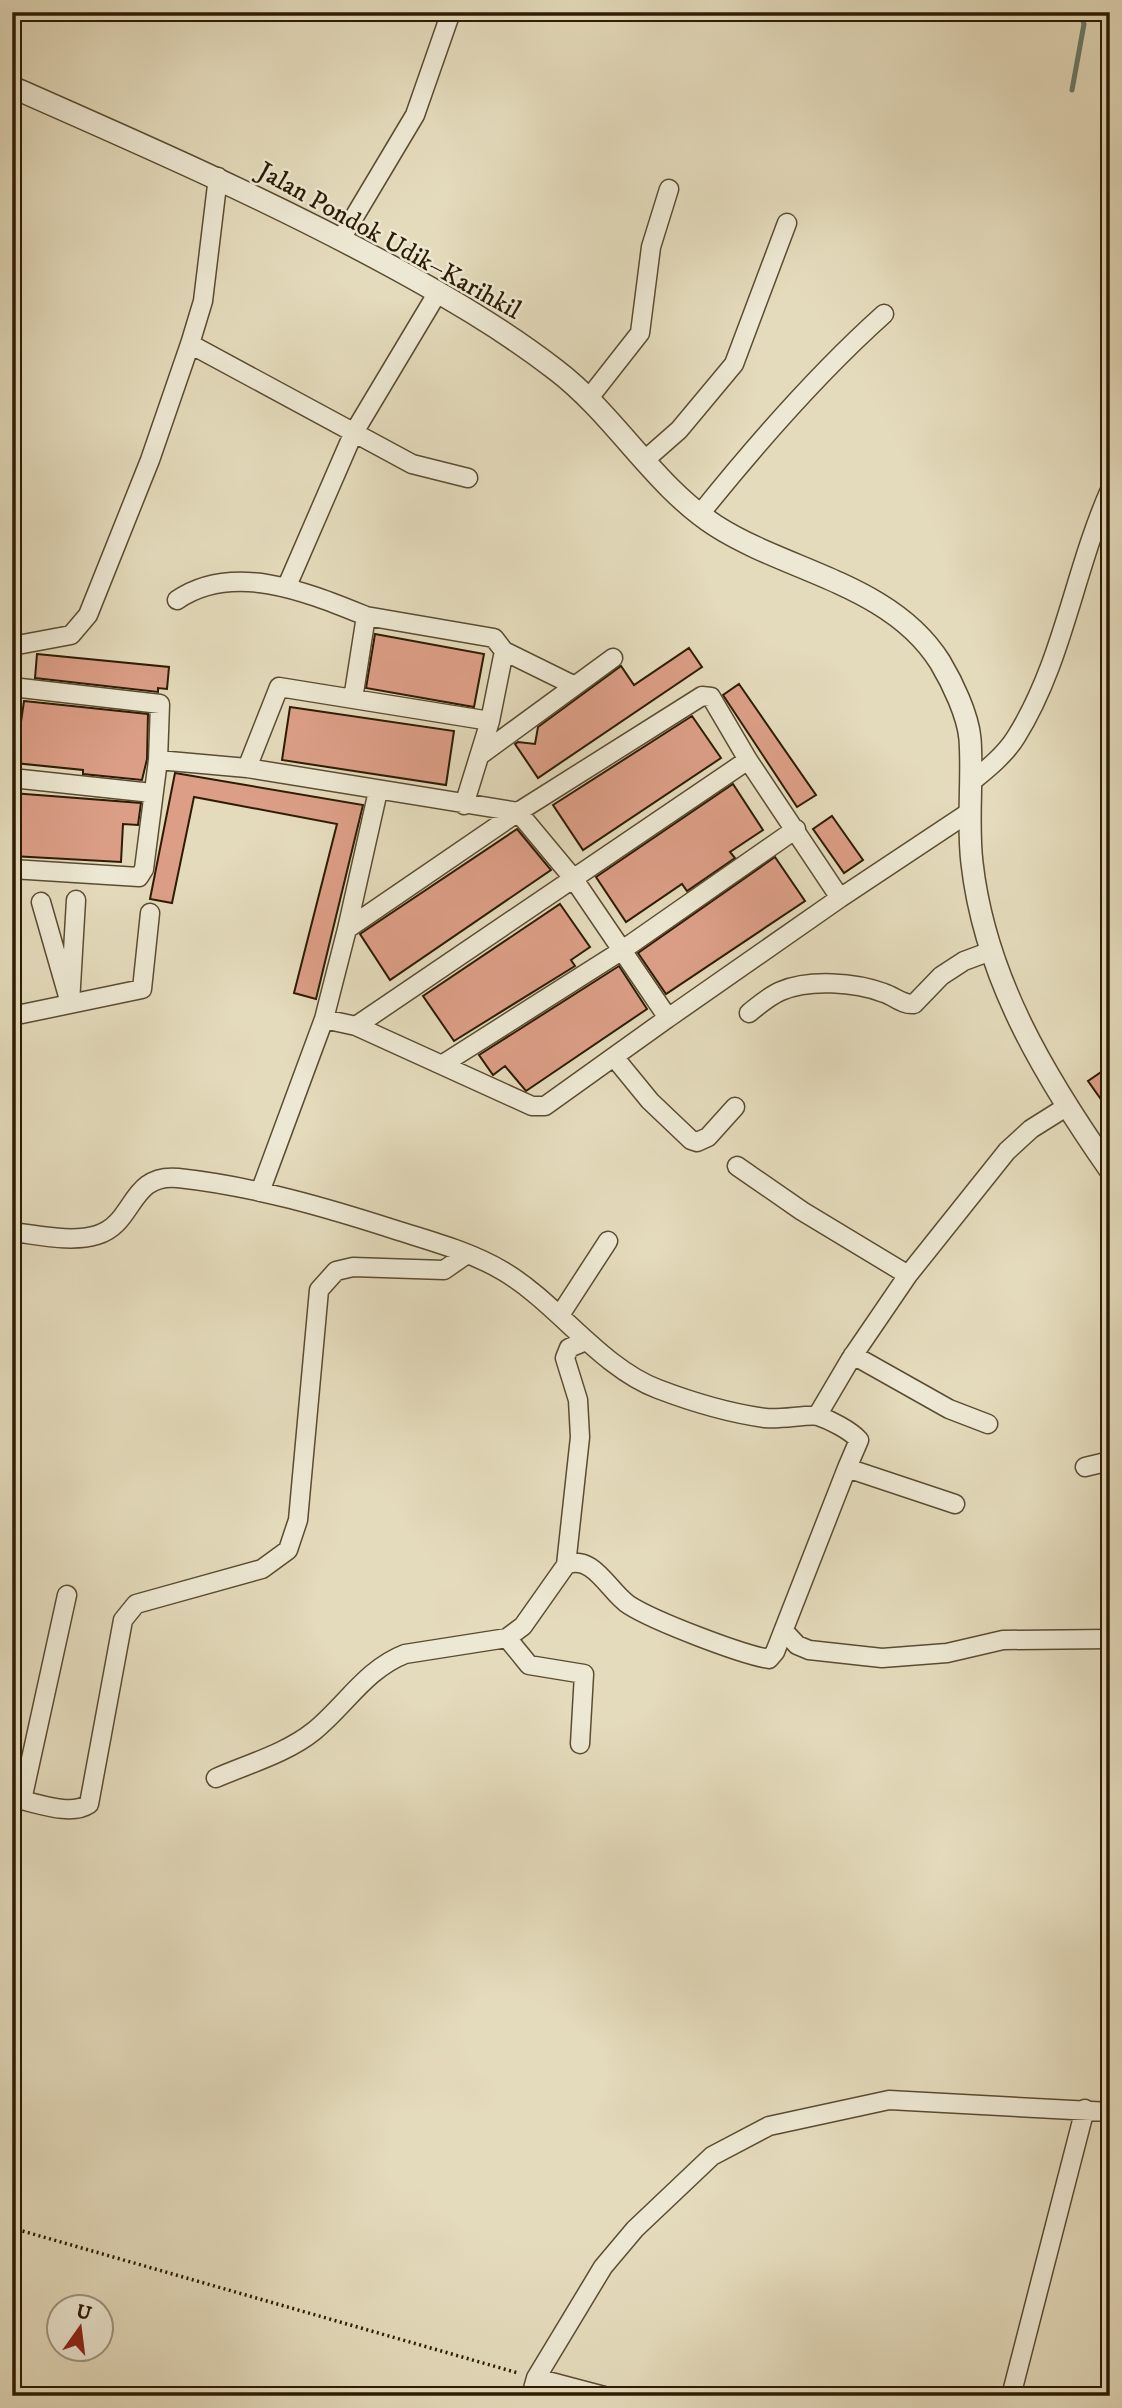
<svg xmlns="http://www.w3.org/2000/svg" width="1122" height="2408" viewBox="0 0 1122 2408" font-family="'IM FELL DW Pica',serif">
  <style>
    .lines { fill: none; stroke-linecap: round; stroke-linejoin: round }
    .stream { stroke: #6b7b6a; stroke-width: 5 }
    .building { fill: #dc9e87; stroke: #2d1c03; stroke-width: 2 }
    .minor-casing { stroke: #5b4c31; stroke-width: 21 }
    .tertiary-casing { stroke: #5b4c31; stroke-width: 24 }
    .path { stroke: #2d1c03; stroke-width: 3.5; stroke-dasharray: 2 3.5; stroke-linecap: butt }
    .minor { stroke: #ede8d3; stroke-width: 18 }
    .tertiary { stroke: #ede8d3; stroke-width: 21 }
    .labels { text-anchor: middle; stroke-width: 5; stroke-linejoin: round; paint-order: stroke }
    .street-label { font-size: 26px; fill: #2d1c03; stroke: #ede8d3 }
  </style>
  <rect width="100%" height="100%" fill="#e4dbbc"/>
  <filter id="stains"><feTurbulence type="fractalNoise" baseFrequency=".00286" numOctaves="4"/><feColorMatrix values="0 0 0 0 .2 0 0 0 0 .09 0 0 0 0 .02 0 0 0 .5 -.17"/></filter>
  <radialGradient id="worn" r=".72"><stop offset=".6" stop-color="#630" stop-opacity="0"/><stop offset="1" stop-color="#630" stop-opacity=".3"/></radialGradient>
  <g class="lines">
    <path class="stream" d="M1072 90 1084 24 1080 12"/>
  </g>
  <path class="building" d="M375 634 484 654 474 707 366 688Z
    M689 648 702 667 538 778 515 744 518 742 535 744 538 727 621 666 634 685Z
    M37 654 169 667 167 689 158 688V692L35 678Z
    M739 684 816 795 797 807 723 695Z
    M24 701 148 714 147 759 142 780 83 774V770L15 763Z
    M290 707 454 731 446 785 282 760Z
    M692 716 721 758 583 850 553 805Z
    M175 773 363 805 316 999 294 993 337 824 194 797 172 903 150 899Z
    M733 784 763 830 730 852 735 858 687 891 682 884 626 922 596 877Z
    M12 793 141 803 138 825 123 824 121 862 12 856Z
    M832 816 863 860 844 873 813 829Z
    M517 829 551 870 390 980 360 934Z
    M775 857 805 901 666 994 638 953Z
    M560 904 590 947 571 960 575 966 454 1041 423 996Z
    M619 966 647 1009 526 1091 505 1066 493 1075 479 1055Z
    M1110 1066V1112L1088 1081Z"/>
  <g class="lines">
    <g class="minor-casing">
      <path id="minor" d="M341 239 415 115 451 12
        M190 344 412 464 468 478
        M589 398 640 333 651 247 669 189
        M646 459 679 430 734 364 787 223
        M700 514C757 443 817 374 884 314
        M287 586 353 434 438 292
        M177 600C234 561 309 593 366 616
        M12 646 71 635 88 615 150 460 190 344 203 301 218 177
        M504 651 573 685
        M12 687 160 704 158 760
        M353 699 366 616 494 638 504 651 490 721 464 805
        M479 756 613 658
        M247 768 279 687 490 721
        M12 778 152 793
        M970 783C986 770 1005 755 1016 737 1063 662 1074 571 1110 490
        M12 869 139 877 144 869 158 760 247 768 518 812 702 696 711 697 748 760 840 898 971 811
        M41 902 70 1003 76 900
        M347 929 378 791
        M749 1013C759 1005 769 996 781 991 809 979 855 982 884 993 894 996 902 1005 914 1004L941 976 964 961 991 951
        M12 1016 142 989 150 913
        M324 1019 356 1026 532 1106H545L668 1018
        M356 1026 748 760
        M614 1057 650 1101 691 1140 697 1142 708 1137 735 1107
        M443 1064 621 951 796 829
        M737 1166 802 1211 908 1275
        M260 1192 324 1019 347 929 518 812 573 878 668 1018 840 898
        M12 1232C39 1235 71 1243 97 1235 135 1224 129 1173 178 1178 253 1186 328 1208 399 1231 434 1242 471 1252 503 1271 556 1302 601 1368 658 1389 692 1402 729 1413 765 1418 780 1420 808 1414 818 1416 830 1420 850 1430 859 1440L847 1468 955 1504
        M560 1315 608 1241
        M853 1355 949 1409 988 1424
        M817 1416 850 1360 908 1275 1007 1151 1031 1129 1066 1107
        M1085 1467 1110 1461
        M566 1565 580 1437 578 1400 565 1358 569 1348 586 1341
        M784 1631 797 1645 809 1650 882 1658 947 1653 1003 1640 1110 1639
        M507 1638 529 1665 584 1674 580 1744
        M216 1778C248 1764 287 1753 314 1731 345 1706 366 1669 405 1654L507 1638 523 1626 566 1565C593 1553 609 1592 629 1605 654 1621 740 1654 769 1659L775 1652 847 1468
        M12 1798C35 1802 70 1817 89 1804L123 1620 136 1604 262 1569 288 1550 298 1520 319 1290 336 1271 353 1267 444 1270 467 1254
        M22 1800 67 1595
        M536 2378 604 2396
        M531 2396 536 2378 603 2267 635 2229 712 2156 769 2126 889 2100 1110 2112
        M1011 2396 1085 2109"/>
    </g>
    <g class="tertiary-casing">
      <path id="tertiary" d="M12 87C139 143 265 198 387 264 446 296 503 329 556 370 615 415 654 486 716 526 788 572 891 584 940 662 952 682 968 715 970 739 973 780 967 822 972 863 985 978 1045 1077 1110 1170"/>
    </g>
    <path class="path" d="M12 2228 518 2373"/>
    <use href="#minor" class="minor"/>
    <use href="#tertiary" class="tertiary"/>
  </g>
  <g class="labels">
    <g class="street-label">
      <text transform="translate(390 240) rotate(29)" y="9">Jalan Pondok Udik–Karihkil</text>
    </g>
  </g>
  <rect width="1122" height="2408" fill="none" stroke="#e4dbbc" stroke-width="42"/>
  <rect x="14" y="14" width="1094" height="2380" fill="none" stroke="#2d1c03" stroke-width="3.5"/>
  <rect x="21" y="21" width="1080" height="2366" fill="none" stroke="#2d1c03" stroke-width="2"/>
  <g transform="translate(80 2328) rotate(14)"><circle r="33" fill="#ede8d3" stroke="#a09680" stroke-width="2"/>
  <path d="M0-5L12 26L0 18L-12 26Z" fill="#8f2418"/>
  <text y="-10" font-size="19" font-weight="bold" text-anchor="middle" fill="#2d1c03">U</text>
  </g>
  <rect width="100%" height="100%" filter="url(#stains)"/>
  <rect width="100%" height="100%" fill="url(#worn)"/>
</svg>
